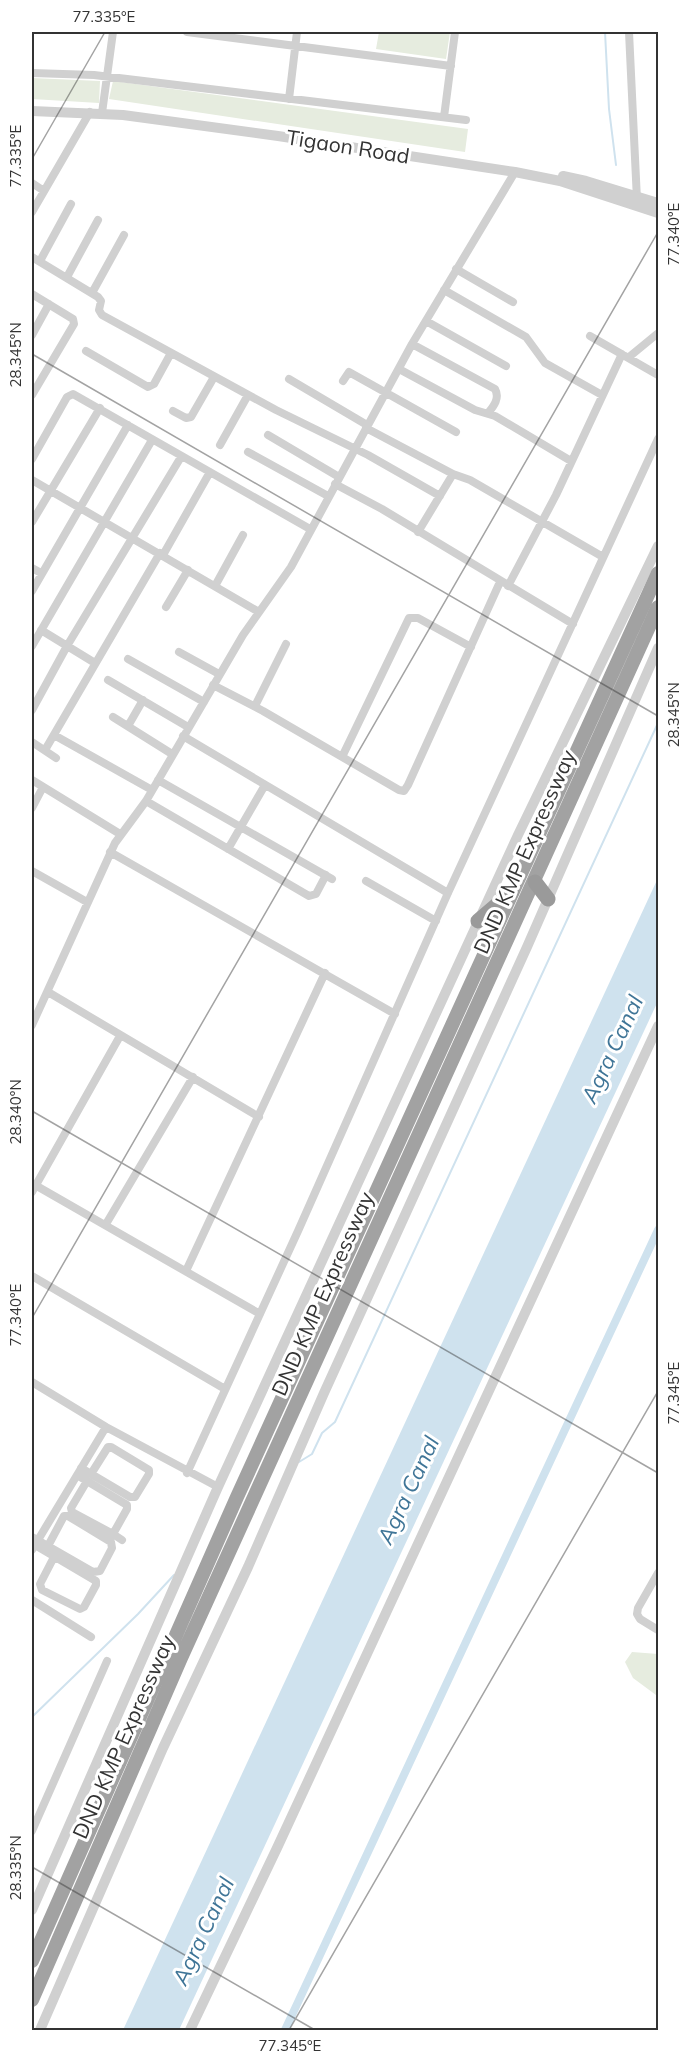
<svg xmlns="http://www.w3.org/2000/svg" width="690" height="2062" viewBox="0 0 690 2062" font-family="Mulish,sans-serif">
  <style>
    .green { fill: #e6ecdf }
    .water { fill: #cfe2ee }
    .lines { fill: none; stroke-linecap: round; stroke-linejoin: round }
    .stream { stroke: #cfe2ee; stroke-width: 2 }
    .canal { stroke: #cfe2ee; stroke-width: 8 }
    .minor { stroke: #d0d0d0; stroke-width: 8 }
    .tertiary { stroke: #d0d0d0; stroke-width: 10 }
    .trunk { stroke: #a2a2a2; stroke-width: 14 }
    .motorway { stroke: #9a9a9a; stroke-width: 15 }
    .ticks { fill: none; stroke: #333; stroke-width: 1.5; stroke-opacity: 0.45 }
    .labels { text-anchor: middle; stroke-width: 6; stroke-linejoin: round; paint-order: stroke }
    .street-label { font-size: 21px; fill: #333; stroke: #fff }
    .water-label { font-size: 22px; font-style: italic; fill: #3f7597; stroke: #fff }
    .neatline { fill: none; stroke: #333; stroke-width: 2 }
    .ticks-label { font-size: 15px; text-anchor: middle; fill: #333 }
  </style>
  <rect width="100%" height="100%" fill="#fff"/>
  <path class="green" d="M379 32H450L446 59 376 49Z
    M32 78 100 81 99 103 32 99Z
    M113 81 468 129 465 152 109 99Z
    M632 1652 658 1654V1693L656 1695 633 1678 625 1662Z"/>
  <path class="water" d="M658 878V1001L179 2030H123Z"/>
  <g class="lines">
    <path class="stream" d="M605 32 609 109 616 165
      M299 1462 312 1454 322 1433 335 1422 658 723
      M32 1717 138 1614 174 1575"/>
    <path class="canal" d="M285 2030 658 1230"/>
    <path class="minor" d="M187 32 451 66
      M629 32 637 200
      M32 73 94 75 466 120
      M289 99 297 32
      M102 113 113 32
      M444 117 455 32
      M32 183 44 191
      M32 212 90 112
      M32 257 98 297 101 301 99 310 102 315 276 410 368 455 440 496
      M40 261 71 204
      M456 269 513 302
      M67 277 98 220
      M444 290 526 337 545 363 602 395
      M92 293 124 235
      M32 294 73 319 74 324 32 395
      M426 321 506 366
      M32 335 49 304
      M590 336 658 375
      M412 344 495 389C500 398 494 406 488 413
      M86 351 148 387 154 384 171 353
      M629 357 657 334
      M399 369 475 410 495 416 571 461
      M289 379 367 425
      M343 381 349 372 456 432
      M173 411 186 418 191 417 214 377
      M366 428 453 474 470 480 603 557
      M268 435 339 477
      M220 445 248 395
      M248 452 328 496
      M32 459 67 397 73 394 310 529
      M32 480 259 612
      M335 484 382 509 573 624
      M32 522 100 408
      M418 532 453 474
      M163 555 210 472
      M32 568 41 573
      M215 586 243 535
      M508 586 556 495 622 354
      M32 591 128 425
      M166 607 188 570
      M41 630 95 663
      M32 646 152 440
      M179 652 219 674
      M128 659 204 702
      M108 680 188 727
      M213 685 263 711 399 790 404 791 408 785 500 582
      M255 706 286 644
      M32 710 67 646 181 457
      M113 717 172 754
      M128 726 143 700
      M54 735 152 790
      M183 736 448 893
      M32 742 56 758
      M45 750 160 553
      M342 757 409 618H418L471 647
      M32 780 120 834
      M158 780 332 879
      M146 801 309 896 316 894 326 875
      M32 808 43 787
      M228 849 265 785
      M110 852 395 1014
      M32 871 87 902
      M366 881 436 921
      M48 992 259 1117
      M32 1025 115 843 146 801 243 635 291 567 412 344 515 172
      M35 1185 260 1314
      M32 1192 120 1036
      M106 1224 193 1077
      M186 1271 325 973
      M32 1276 225 1389
      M32 1382 106 1427 218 1487
      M81 1468 130 1497H135L149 1474V1470L111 1447H108L91 1474
      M187 1473 298 1231 448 893 658 439
      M77 1475 127 1505V1509L113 1534 122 1540
      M87 1481 71 1508 72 1512 113 1534
      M32 1537 93 1572 100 1571 112 1548 111 1542 68 1516H64L48 1546
      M35 1545 96 1581V1585L84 1607 80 1609 42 1590 40 1584 54 1557
      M32 1550 106 1427
      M658 1573 638 1608 637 1614 640 1619 658 1630
      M32 1600 91 1637
      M32 1831 107 1661"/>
    <path class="tertiary" d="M32 111 123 115 278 136 515 172 560 181 658 213
      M563 176 586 181 658 203
      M32 1910 218 1487 518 835 658 546
      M40 2030 163 1748 248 1567 324 1393 527 947 658 648
      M190 2030 277 1848 658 1026"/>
    <path class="trunk" d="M32 1961 237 1497 658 573
      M32 2000 181 1658 658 607"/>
    <path class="motorway" d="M535 882 548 899
      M478 921 512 892"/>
  </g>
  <path class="ticks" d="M32 159 105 32M32 354 658 716M32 1111 658 1473M32 1318 658 232M32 1867 315 2030M289 2030 658 1391"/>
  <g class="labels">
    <g class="street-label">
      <text transform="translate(348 147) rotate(9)" y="7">Tigaon Road</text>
      <text transform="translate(525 852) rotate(-66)" y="7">DND KMP Expressway</text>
      <text transform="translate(323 1294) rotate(-66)" y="7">DND KMP Expressway</text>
      <text transform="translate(124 1737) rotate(-66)" y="7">DND KMP Expressway</text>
    </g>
    <g class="water-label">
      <text transform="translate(612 1049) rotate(-65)" y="8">Agra Canal</text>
      <text transform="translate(408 1490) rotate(-65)" y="8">Agra Canal</text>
      <text transform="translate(203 1931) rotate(-65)" y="8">Agra Canal</text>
    </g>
  </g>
  <rect width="690" height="2062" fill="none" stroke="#ffffff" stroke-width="66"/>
  <rect x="33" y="33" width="624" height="1996" class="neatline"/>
  <g class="ticks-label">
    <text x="104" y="22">77.335°E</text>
    <text transform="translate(16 156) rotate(-90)" y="5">77.335°E</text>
    <text transform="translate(674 234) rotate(-90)" y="5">77.340°E</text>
    <text transform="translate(16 355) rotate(-90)" y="5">28.345°N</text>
    <text transform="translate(674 715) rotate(-90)" y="5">28.345°N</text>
    <text transform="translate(16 1112) rotate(-90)" y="5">28.340°N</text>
    <text transform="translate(16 1315) rotate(-90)" y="5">77.340°E</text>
    <text transform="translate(674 1393) rotate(-90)" y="5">77.345°E</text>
    <text transform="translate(16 1868) rotate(-90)" y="5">28.335°N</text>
    <text x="290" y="2051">77.345°E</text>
  </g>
</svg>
